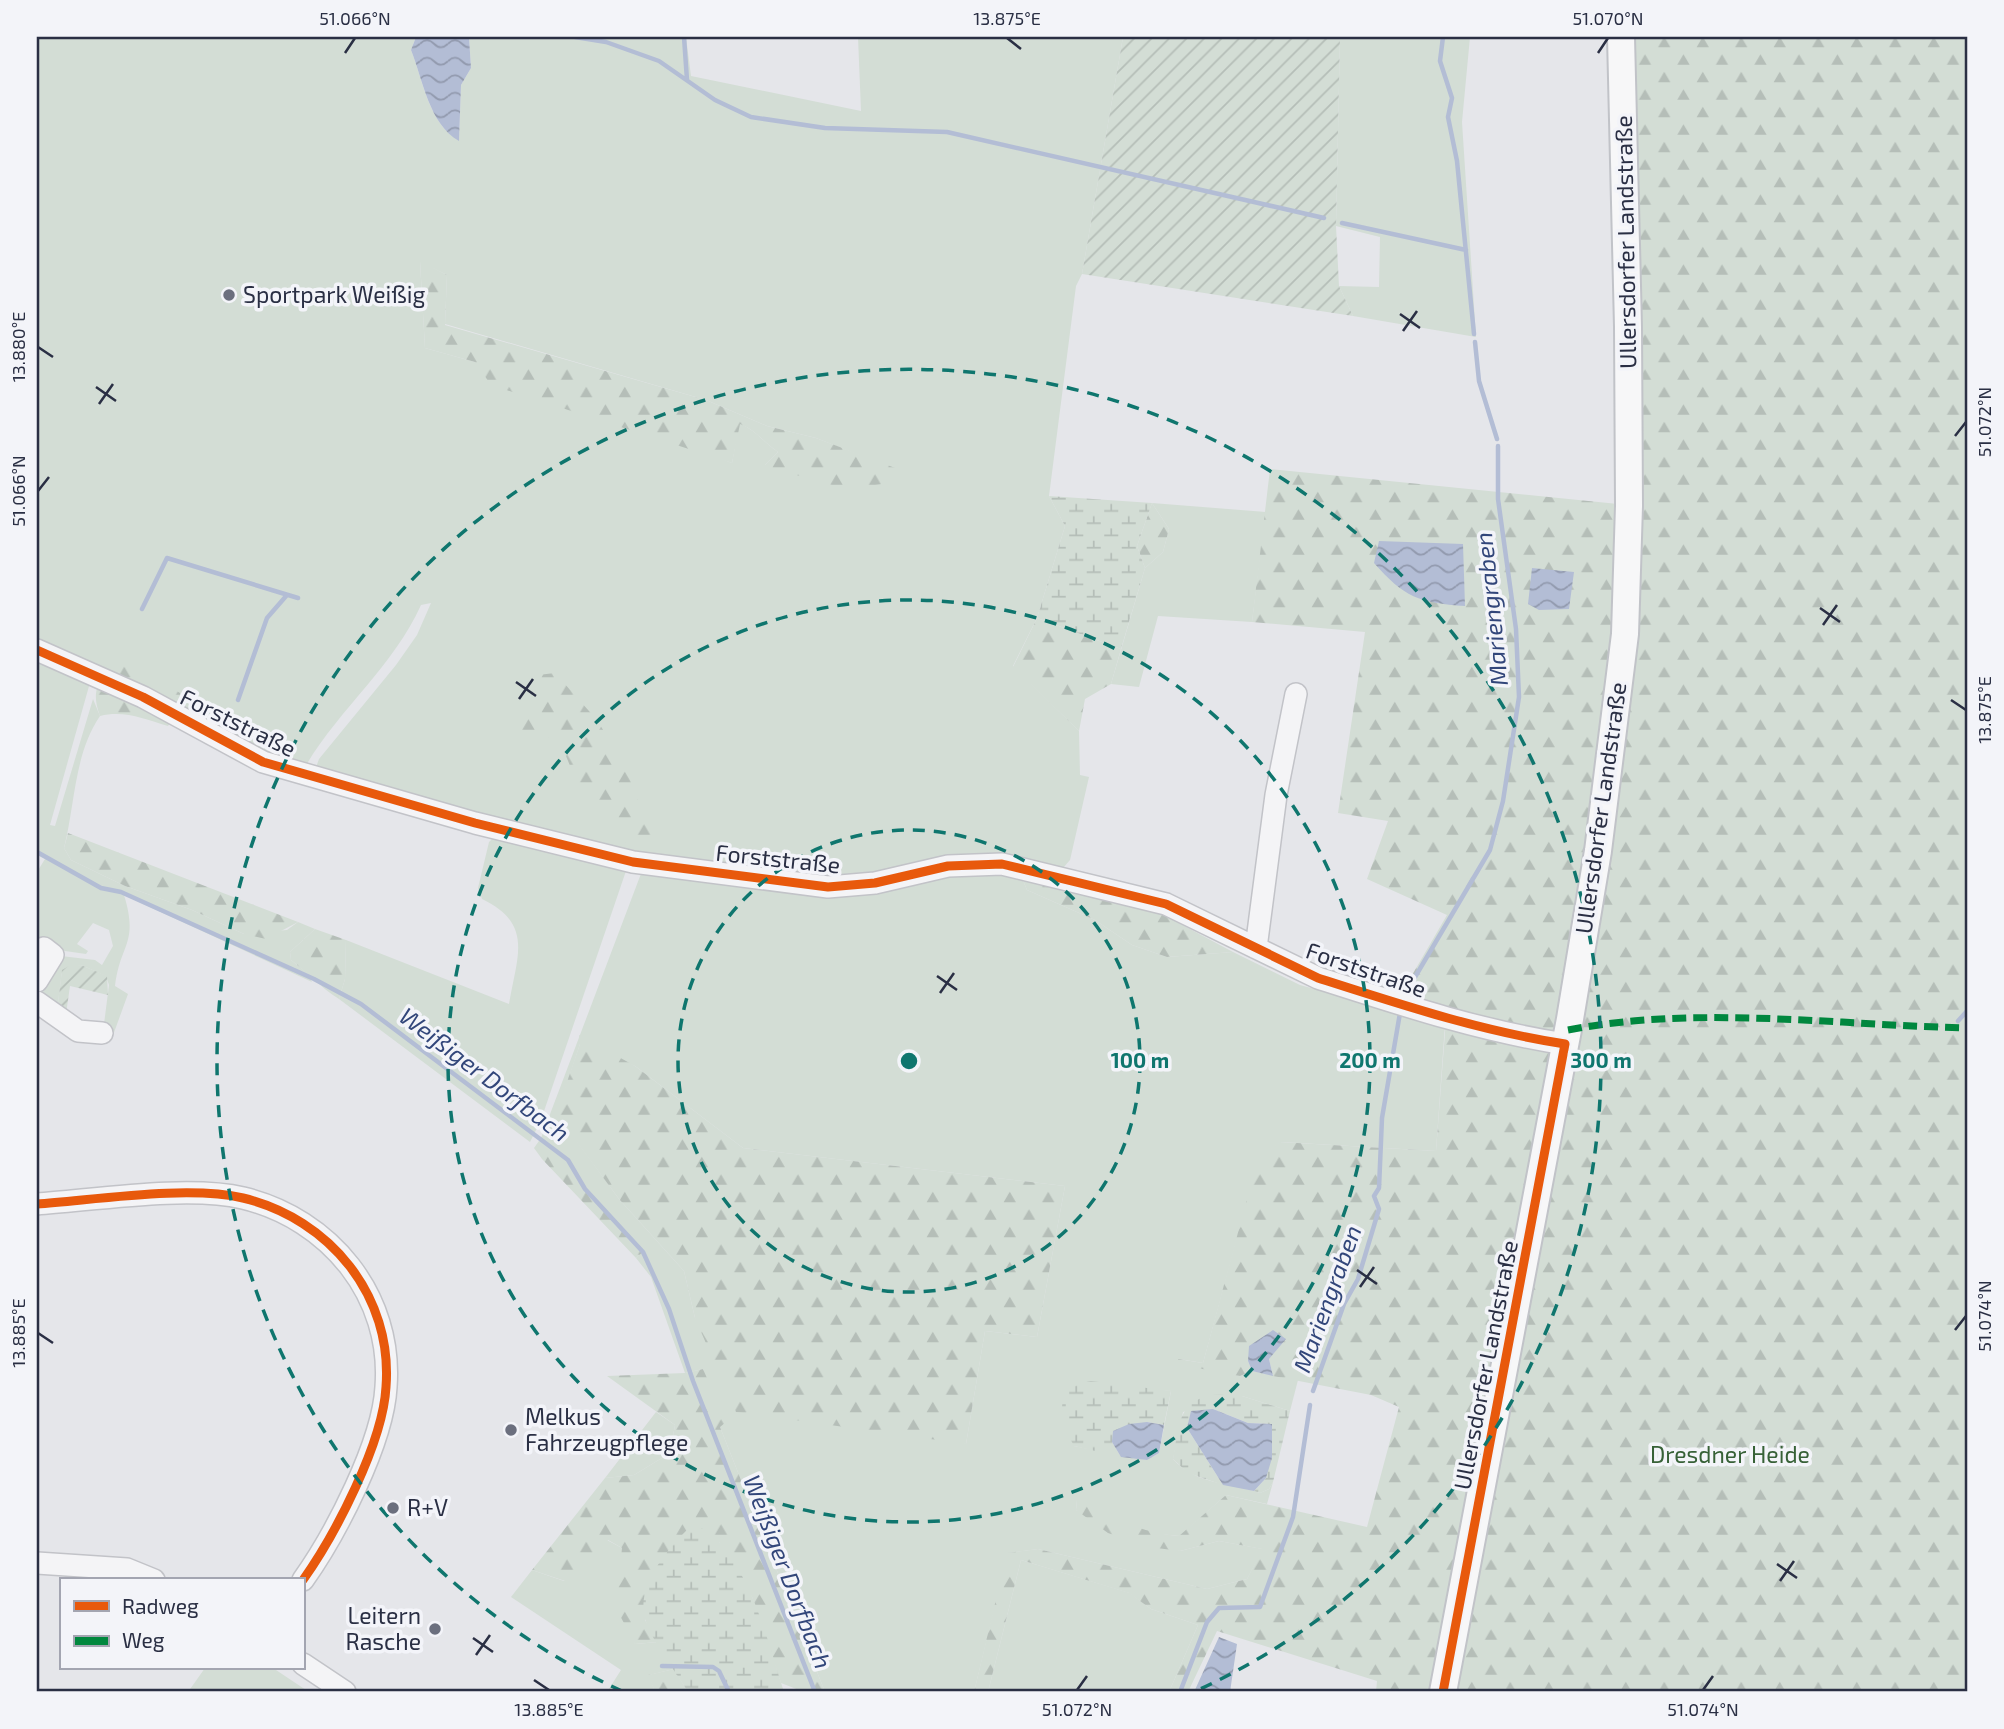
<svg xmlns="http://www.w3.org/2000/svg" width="2004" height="1729" viewBox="0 0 2004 1729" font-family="'Exo 2',sans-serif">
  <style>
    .grass { fill: #d3ddd5; fill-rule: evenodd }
    .forest { fill: url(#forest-firs) }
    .wetland { fill: url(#wetland-marsh) }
    .garden { fill: url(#garden-furrows) }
    .water { fill: url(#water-waves) }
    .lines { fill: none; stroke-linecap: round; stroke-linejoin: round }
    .stream { stroke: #b3bdd5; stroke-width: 4.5 }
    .minor-casing { stroke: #c2c3c8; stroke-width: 24 }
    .major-casing { stroke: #c1c3c8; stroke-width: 30 }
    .minor { stroke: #f4f4f6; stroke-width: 21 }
    .major { stroke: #f7f7f8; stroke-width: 26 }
    .quiet { stroke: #00873e; stroke-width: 7; stroke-dasharray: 14 7; stroke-linecap: butt }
    .cycleway-casing { stroke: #f3f4f9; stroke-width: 13 }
    .cycleway { stroke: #e8590c; stroke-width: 9 }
    .ticks { fill: none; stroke: #2a2f44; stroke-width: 2.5 }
    .ring { fill: none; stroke: #0f766e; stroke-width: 3.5; stroke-dasharray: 12 9 }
    .poi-dot { fill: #6b6f7e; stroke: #f3f4f9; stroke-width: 2.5 }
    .labels { text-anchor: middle; stroke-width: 7; stroke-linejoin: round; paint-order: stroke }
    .street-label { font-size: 23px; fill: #2a2f44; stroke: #f3f4f9 }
    .poi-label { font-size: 23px; fill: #2a2f44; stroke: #f3f4f9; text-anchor: start }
    .park-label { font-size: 23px; fill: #376137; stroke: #f3f4f9 }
    .water-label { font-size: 24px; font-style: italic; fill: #32467a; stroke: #f3f4f9 }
    .centre { fill: #0f766e; stroke: #f3f4f9; stroke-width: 3.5 }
    .ring-label { font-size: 21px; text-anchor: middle; font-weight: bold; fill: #0f766e; stroke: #f3f4f9; stroke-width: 7; stroke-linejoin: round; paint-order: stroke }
    .neatline { fill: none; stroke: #2a2f44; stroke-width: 2.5 }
    .ticks-label { font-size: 18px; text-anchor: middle; fill: #2a2f44 }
  </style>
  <defs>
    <pattern id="forest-firs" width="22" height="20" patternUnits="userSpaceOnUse" patternTransform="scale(1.75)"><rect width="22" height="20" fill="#d3ddd5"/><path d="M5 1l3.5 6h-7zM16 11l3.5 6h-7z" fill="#b5beb8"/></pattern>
    <pattern id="wetland-marsh" width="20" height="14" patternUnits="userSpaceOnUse" patternTransform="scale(1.75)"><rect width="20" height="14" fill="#d3ddd5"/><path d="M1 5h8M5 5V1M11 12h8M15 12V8" fill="none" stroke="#b5beb8"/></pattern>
    <pattern id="garden-furrows" width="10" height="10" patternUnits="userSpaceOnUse" patternTransform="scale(1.75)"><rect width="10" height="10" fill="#d3ddd5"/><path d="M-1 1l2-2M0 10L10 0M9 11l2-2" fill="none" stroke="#b5beb8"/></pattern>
    <pattern id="water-waves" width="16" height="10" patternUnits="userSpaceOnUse" patternTransform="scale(1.75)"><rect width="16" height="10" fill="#b3bdd5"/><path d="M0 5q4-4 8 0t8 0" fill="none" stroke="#929aae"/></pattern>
  </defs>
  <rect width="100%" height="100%" fill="#e5e6ea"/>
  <path class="grass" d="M37 37H416L411 50C423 80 429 125 459 140L461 85 471 68 469 37H686L691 76 861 111 858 37H1123L1082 274 1076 286 1049 496 1065 526 1037 618 1013 666 1079 731 1080 775 1089 777 1070 860 1063 868 828 880 633 855 315 770 319 759 396 665 417 635 431 603 421 605C393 667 339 709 305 767L283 763 106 672 37 643ZM420 262 447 275 445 324 706 400 767 426 816 438 910 475 765 465 778 452C762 441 757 431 739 423L732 463 475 362 425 348Z
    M1340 37H1470L1462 122 1476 337 1353 316 1339 286 1379 287 1380 237 1336 226Z
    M1152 503 1266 512 1252 622 1158 616 1139 687 1111 684 1145 568 1163 552 1169 529Z
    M37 656 91 679 50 825 55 826 93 699 100 716C74 754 75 805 64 848L71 860 125 886 192 910 244 934 287 930 298 922 315 929 290 952 291 960 306 972 312 982 124 895C139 944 120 943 115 986L128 994 112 1038 103 1043 108 1024H104L109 985 106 976 81 965 62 971 57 1011 41 999 42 986 61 956 95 960 102 965 113 946 109 930 93 923 77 944 88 951 86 954 37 947V872L45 859 37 855Z
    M496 835 627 868 541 1120 530 1142 339 999 345 979 346 940 509 1004C517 956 534 924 482 899L478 888 489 842Z
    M642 871 834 897 951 874 1001 873 1022 878 1027 890 1095 920 1132 945 1167 957 1233 952 1300 985 1445 1025 1436 1151 1281 1142 1259 1158 1203 1363 1179 1359 1240 1376 1252 1371 1298 1380 1290 1411 1242 1396 1183 1412 1173 1459C1196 1485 1229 1482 1260 1493L1269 1489 1273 1482 1267 1504 1226 1495 1180 1536 1148 1533 1114 1520 1077 1500 1076 1510 1180 1551 1219 1541 1263 1549 1247 1579 1207 1589 1038 1549 1008 1553 974 1692H825L720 1427 703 1369 685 1373 651 1277 636 1258 643 1251 585 1189 568 1160 541 1138ZM580 1044 635 1066 743 1148 1065 1186 1037 1337 985 1331 966 1444 695 1318 684 1271 619 1199 557 1114ZM1150 1390 1171 1391 1159 1453 1147 1460 1074 1446Z
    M656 1412 675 1425 670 1453 634 1475 605 1478Z
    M607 1540 622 1548V1568L635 1644 658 1642 674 1669 649 1675 655 1692H607L621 1670 511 1597 532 1570 564 1581Z
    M1021 1560 1130 1593 1151 1609 1198 1625 1169 1692H988Z
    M205 1668H273L309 1692H188Z"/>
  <path class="forest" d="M1628 37H1967V1692H1376L1377 1681 1217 1631 1188 1692H1169L1198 1625 1151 1609 1129 1593 1021 1560 988 1692H974L1007 1553 1038 1549 1207 1589 1247 1579 1262 1549 1219 1541 1180 1551 1149 1547 1108 1533 1076 1510 1077 1499C1111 1519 1140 1532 1179 1536L1226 1495 1367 1527 1399 1407 1371 1395 1273 1376 1269 1359 1248 1361 1252 1371 1240 1376 1181 1365 1178 1359 1203 1363 1258 1158 1280 1142 1436 1151 1446 1019 1401 994 1447 915 1367 879 1388 821 1338 813 1365 632 1252 622 1270 469 1628 505Z
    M420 261 447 275 445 325 706 400 767 426 816 438 911 474 904 481 846 489 764 466 778 452C762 441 757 431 740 424L732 463 491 385 475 362 425 348Z
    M1152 503 1169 529 1163 552 1145 568 1137 546Z
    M1037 618 1121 649 1111 684 1085 699 1079 731 1013 667Z
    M123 658 180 693V708L168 726C144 719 124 710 100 716 89 687 101 677 123 658Z
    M555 673 597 720 624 764 653 839 640 848 629 846 579 788 564 751 545 734H512L508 723 529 702 538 675Z
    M68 833 298 922 266 939 244 934 192 910 125 886 71 860 64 848Z
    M1022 878 1158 912 1233 952 1167 957 1132 945 1095 920 1027 890Z
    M315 929 346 940 345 979 339 999C320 987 308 973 291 960L290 952Z
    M579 1035 635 1066 743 1148 1065 1186 1037 1337 985 1331 966 1444 736 1412 695 1318 684 1271 619 1199 556 1114 580 1044Z
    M541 1138 568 1160 585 1189 643 1252 636 1258 542 1159 534 1148Z
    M703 1369 726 1422 720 1427 825 1692H804L781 1683 752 1597 719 1542 645 1620 658 1642 635 1644 616 1608 622 1548 608 1540 590 1567 565 1581 532 1570 605 1478 634 1475 670 1453 675 1425 607 1376 685 1373Z
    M674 1669 688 1692H655L648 1675Z"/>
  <path class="wetland" d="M1049 496 1152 503 1137 546 1145 568 1121 649 1037 618 1065 526Z
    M1091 1381 1171 1391 1164 1425 1147 1422 1112 1442 1121 1457 1074 1446C1060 1420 1051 1387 1091 1381Z
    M1219 1394 1242 1396 1290 1411 1273 1482 1269 1489 1260 1493 1254 1491 1266 1478 1272 1424 1248 1423 1213 1409 1187 1428 1223 1485 1188 1473 1173 1459C1180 1423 1177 1399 1219 1394Z
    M694 1523C702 1529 713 1535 720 1543 755 1584 768 1643 784 1692H688C675 1670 655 1646 646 1622 633 1586 671 1545 694 1523Z"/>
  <path class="garden" d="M1123 37H1340L1336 226 1339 286 1353 316 1082 274Z
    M81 965 107 976 108 995 70 986 66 1014 57 1011 62 970 69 966Z"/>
  <path class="water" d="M416 37H469L471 68 461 85 459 141C429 124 423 80 411 50Z
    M1379 541 1463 544 1465 606C1419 603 1404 597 1374 563Z
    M1532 568 1574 572 1569 609 1539 610 1528 604Z
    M1273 1330 1286 1339 1269 1359 1273 1376 1252 1371 1248 1361 1249 1346Z
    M1213 1409 1248 1423 1272 1424V1458L1266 1478 1254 1491 1223 1485 1187 1428 1191 1411Z
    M1147 1422 1164 1425 1159 1453 1147 1460 1121 1457 1112 1442 1113 1431 1129 1424Z
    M1219 1637 1237 1644 1230 1692H1194Z"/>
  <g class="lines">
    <path class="stream" d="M575 37 606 42 659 61 715 100 751 117 825 128 947 132 1324 218
      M684 37 687 80
      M1443 37 1440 61 1452 98 1448 117 1457 161 1474 334
      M1342 223 1466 250
      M1475 342 1479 381 1497 439
      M142 609 167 558 298 598
      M238 700 267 618 287 595
      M37 852 101 888 121 892 314 979 361 1004 568 1160 585 1189 643 1252 669 1309 693 1381 815 1692
      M1405 994 1490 850 1503 801 1519 697 1516 629 1498 499V446
      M1958 1021 1967 1011
      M1313 1391 1344 1304 1358 1279 1379 1209 1374 1196 1379 1188 1382 1118 1400 1013
      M662 1666 713 1667 719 1671 729 1692
      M1180 1692 1207 1622 1219 1608 1260 1607 1293 1517 1310 1405"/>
    <g class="minor-casing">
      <path id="minor" d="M37 650 143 697 263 762 475 823 633 862 828 887 875 883 948 866 1002 864 1166 904 1318 978C1399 1004 1480 1031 1565 1044
        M1256 948 1276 795 1296 694
        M37 981 53 955 44 948
        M37 1002 78 1031 102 1033
        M37 1204C94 1200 188 1185 243 1198 330 1219 393 1296 386 1387 383 1443 335 1535 303 1580
        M37 1563 127 1569 154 1580
        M303 1664 345 1692"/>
    </g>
    <g class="major-casing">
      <path id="major" d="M1443 1692 1570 1019 1598 851 1625 634 1629 506 1628 327 1621 37"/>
    </g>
    <use href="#minor" class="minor"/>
    <use href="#major" class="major"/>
    <path class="quiet" d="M1568 1030C1699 1005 1834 1025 1967 1028"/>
    <g class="cycleway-casing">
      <path id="cycleway" d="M37 650 143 697 263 762 475 823 633 862 828 887 875 883 948 866 1002 864 1166 904 1318 978C1399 1004 1480 1031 1565 1044L1443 1692
        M37 1204C94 1200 188 1185 243 1198 330 1219 393 1296 386 1387 383 1443 335 1535 303 1580"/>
    </g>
    <use href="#cycleway" class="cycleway"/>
  </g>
  <path class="ticks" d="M1007 38 1021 49M345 53 355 38M1598 53 1608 38M1400 314 1420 328M1403 331 1417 311M38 347 53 357M96 387 116 401M99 404 113 384M1955 436 1966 422M38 491 49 477M1820 608 1840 622M1823 625 1837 605M516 682 536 696M519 699 533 679M1951 700 1966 710M937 976 957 990M940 993 954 973M1357 1270 1377 1284M1360 1287 1374 1267M1955 1330 1966 1316M38 1333 53 1343M1777 1564 1797 1578M1780 1581 1794 1561M473 1638 493 1652M476 1655 490 1635M534 1680 549 1690M1077 1690 1087 1676M1703 1690 1713 1676"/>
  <g class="ring">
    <circle cx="909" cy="1061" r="231"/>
    <circle cx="909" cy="1061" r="461"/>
    <path d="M622 1691A692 692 0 1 1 1196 1691"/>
  </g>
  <g class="poi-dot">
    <circle cx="229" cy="295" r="7"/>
    <circle cx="511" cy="1430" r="7"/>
    <circle cx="393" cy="1508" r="7"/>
    <circle cx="435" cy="1629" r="7"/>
  </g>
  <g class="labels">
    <g class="street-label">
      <text transform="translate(1626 242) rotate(-91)" y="8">Ullersdorfer Landstraße</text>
      <text transform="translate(238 723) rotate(26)" y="8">Forststraße</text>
      <text transform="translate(1601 808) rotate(-82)" y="8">Ullersdorfer Landstraße</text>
      <text transform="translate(778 859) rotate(6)" y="8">Forststraße</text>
      <text transform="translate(1366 970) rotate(19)" y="8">Forststraße</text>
      <text transform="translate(1486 1365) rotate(-79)" y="8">Ullersdorfer Landstraße</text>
    </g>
    <g class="poi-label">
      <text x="243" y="303">Sportpark Weißig</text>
      <text x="525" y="1425">Melkus<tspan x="525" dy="26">Fahrzeugpflege</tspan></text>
      <text x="407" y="1516">R+V</text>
      <text x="421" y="1624" text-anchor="end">Leitern<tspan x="421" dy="26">Rasche</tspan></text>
    </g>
    <g class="park-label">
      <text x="1730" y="1463">Dresdner Heide</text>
    </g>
    <g class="water-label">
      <text transform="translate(1492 609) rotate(-96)" y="8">Mariengraben</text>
      <text transform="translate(484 1075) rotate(37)" y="8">Weißiger Dorfbach</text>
      <text transform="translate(1328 1299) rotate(-70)" y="8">Mariengraben</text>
      <text transform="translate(787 1572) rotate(69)" y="8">Weißiger Dorfbach</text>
    </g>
  </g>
  <circle cx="909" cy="1061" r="10" class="centre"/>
  <g class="ring-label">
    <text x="1140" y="1068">100 m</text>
    <text x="1370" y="1068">200 m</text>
    <text x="1601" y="1068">300 m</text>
  </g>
  <rect width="2004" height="1729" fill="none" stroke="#f3f4f9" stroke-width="77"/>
  <rect x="60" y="1578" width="245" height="91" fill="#f3f4f9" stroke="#a3a5b1" stroke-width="2"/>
  <rect x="74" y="1601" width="35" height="10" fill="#e8590c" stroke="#a3a5b1" stroke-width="2"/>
  <text x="122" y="1614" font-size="21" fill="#2a2f44">Radweg</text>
  <rect x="74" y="1636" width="35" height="10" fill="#00873e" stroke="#a3a5b1" stroke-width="2"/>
  <text x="122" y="1648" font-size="21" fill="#2a2f44">Weg</text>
  <rect x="38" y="38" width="1928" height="1652" class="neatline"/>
  <g class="ticks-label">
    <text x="355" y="25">51.066°N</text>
    <text x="1007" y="25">13.875°E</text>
    <text x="1608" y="25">51.070°N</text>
    <text transform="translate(19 347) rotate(-90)" y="6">13.880°E</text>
    <text transform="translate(1985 422) rotate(-90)" y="6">51.072°N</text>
    <text transform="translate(19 491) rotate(-90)" y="6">51.066°N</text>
    <text transform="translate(1985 710) rotate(-90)" y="6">13.875°E</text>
    <text transform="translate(1985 1316) rotate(-90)" y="6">51.074°N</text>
    <text transform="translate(19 1333) rotate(-90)" y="6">13.885°E</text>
    <text x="549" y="1716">13.885°E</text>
    <text x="1077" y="1716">51.072°N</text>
    <text x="1703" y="1716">51.074°N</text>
  </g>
</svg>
